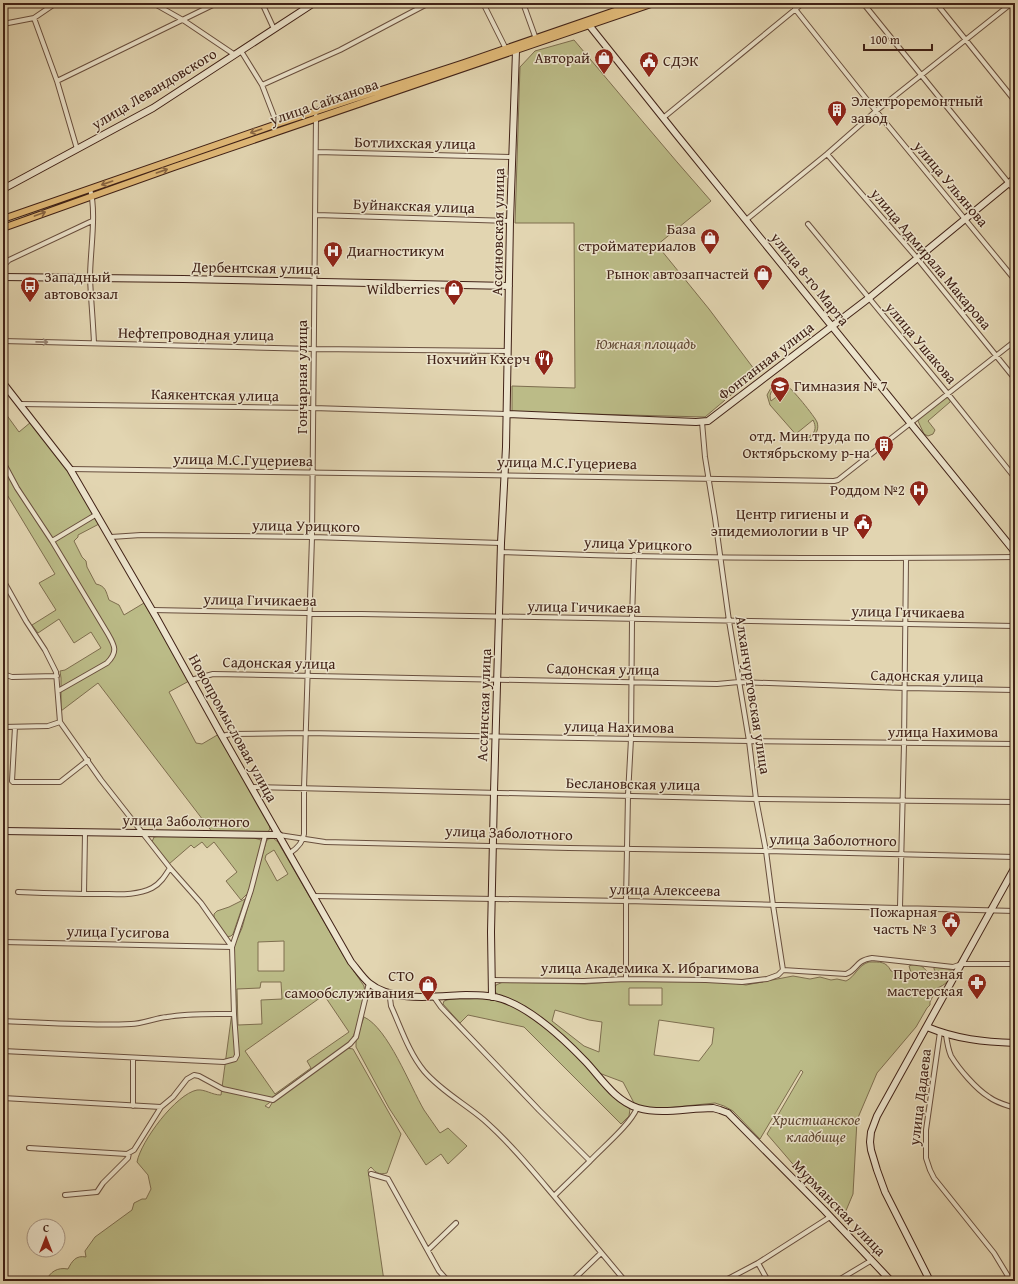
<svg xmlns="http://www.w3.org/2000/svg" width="1018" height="1284" viewBox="0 0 1018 1284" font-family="'Gentium Book Plus',serif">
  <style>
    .green { fill: #bbbb87; stroke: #7e6e4f; fill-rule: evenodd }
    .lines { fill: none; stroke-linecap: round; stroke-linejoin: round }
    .street-casing { stroke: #694f3e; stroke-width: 6 }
    .secondary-casing { stroke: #412217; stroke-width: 8 }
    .primary-casing { stroke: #412217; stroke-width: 8 }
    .street { stroke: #ece4cc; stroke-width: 4 }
    .secondary { stroke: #ece4cc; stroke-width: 6 }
    .primary { stroke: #e1ba78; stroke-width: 6 }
    .oneway { stroke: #896643 }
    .oneway2 { stroke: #968372 }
    .labels { text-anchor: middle; stroke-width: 3; stroke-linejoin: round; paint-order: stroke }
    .poi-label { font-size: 15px; fill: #412217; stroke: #ece4cc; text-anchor: end }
    .street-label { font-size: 15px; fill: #412217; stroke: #ece4cc }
    .park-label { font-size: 15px; font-style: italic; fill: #604833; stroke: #ece4cc }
  </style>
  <rect width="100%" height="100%" fill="#e2d5b1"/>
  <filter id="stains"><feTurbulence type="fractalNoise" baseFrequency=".005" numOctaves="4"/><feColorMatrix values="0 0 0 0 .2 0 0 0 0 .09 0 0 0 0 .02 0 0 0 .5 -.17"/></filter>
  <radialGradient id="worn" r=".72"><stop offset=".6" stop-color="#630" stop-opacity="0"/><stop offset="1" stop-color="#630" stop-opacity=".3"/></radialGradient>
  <path class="green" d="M574 40C620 94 664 148 711 201L657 245 709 309 757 373 705 417 512 412V386L575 388 574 223H515L520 67 535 51Z
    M777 384C780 384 783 383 786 385 791 387 815 417 817 422 821 434 809 441 799 438L770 405 767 395 772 386ZM781 386 787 389 771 401C768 393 773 387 781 386ZM813 420C820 433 808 441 797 433Z
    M948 397 951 400 950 402 928 421 935 430 933 434 928 436 924 434 918 421 919 419 940 401Z
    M3 410 19 432 31 422 69 472 99 524 78 535V537L74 541 82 557 86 561 87 567 96 584C106 586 106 592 109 600L119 605 124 615 144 603 189 681 169 692 196 743 202 744 219 734 269 824 270 829 267 833H213L98 683 61 711V678L60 671 65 670 101 648 91 632 74 643 59 619 38 633 32 625 56 610 39 583 55 574 3 488Z
    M160 836 254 838 261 840 262 845 249 892 241 900 226 881 237 872 214 842 207 848 202 842 194 848 191 845 169 864 152 842 154 837Z
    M273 838 278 842 343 955 364 986 365 993 358 1025 351 1041 265 1106 269 1108 272 1103 347 1048 353 1049 401 1134 387 1173C379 1175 376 1173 371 1167L368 1170 384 1281H46C50 1272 57 1267 68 1269 72 1261 76 1255 86 1257L85 1251 95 1237 132 1210 134 1203 142 1199H146L151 1189 148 1175 137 1162C141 1141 176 1094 197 1090 205 1089 212 1095 221 1095L232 1012 235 1007 236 1000 234 946 242 928 266 842 268 839ZM274 850 288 874 277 881 265 859 266 855ZM284 941V971H258V942ZM261 982H281L282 999 261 1000 262 1024 238 1025 237 989 260 988ZM324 995 349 1032 307 1061 311 1068 275 1094 245 1051Z
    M245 899 233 934 231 936 227 937 214 917V914L217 911 229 907Z
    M869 962C880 962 886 961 891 971L912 976 909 966C924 960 926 974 935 979H936L938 976 934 969V967L948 969 953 971C952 979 944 986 937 988L930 1002V1005L927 1008 916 1027 877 1073 857 1120 853 1194 845 1213 810 1184 767 1134 803 1072 801 1070 760 1139 733 1111 724 1106 715 1103 665 1108H646L634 1103 623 1082 599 1073 542 1020 499 995 496 993 494 989 496 985 503 982 585 984 637 980 727 982 746 985 793 976 810 979 820 977 831 980 837 979 846 981C855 977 858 965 869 962ZM629 988H662V1005H629ZM555 1010 589 1020 602 1022 599 1052 584 1046 552 1021ZM659 1020 714 1028 712 1044 699 1061 654 1055Z
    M478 998C520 999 556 1034 583 1062 593 1073 602 1086 613 1096 618 1101 624 1105 630 1109L629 1116 621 1124 524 1027 468 1015 460 1023 443 1004 444 1001C454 997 467 1000 478 998Z
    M364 1017C388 1028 410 1086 424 1110 429 1118 435 1125 440 1133L448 1128 467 1146 448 1164 441 1154 426 1165 389 1108 356 1047V1040Z"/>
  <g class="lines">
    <g class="street-casing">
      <path id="street" d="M153 3 183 20 235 55
        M262 3 274 29
        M483 3 506 49
        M523 3 536 39
        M863 3 1015 191
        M936 3 1015 101
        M795 9 876 111 1015 280
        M34 18 57 81 77 149
        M3 24 34 18 56 3
        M241 51 262 85 277 124
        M57 81 217 3
        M262 85 340 50 429 3
        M663 118 803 3
        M317 152 513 157
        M827 154 917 258 1015 379
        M90 189C97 212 90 252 90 278 91 300 93 321 94 343
        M316 215 510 221
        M746 220 827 154 876 111 1012 3
        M808 224 948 394 1015 478
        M3 266 9 260 92 221
        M3 341 314 349 508 351
        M20 404 313 408 506 414
        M702 422 705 457 715 518 729 621 749 741 756 799 766 851 773 905 783 970
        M3 462 17 488 52 541 108 634C115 646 118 652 107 663L58 691
        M70 469C325 474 579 475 834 481L838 480 1015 341
        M111 537 141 535 312 537 501 543
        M52 541 97 514
        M501 552C672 559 844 559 1015 557
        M3 580 26 621 45 650 56 672 60 722 101 780 170 868 201 903 232 947 234 1014 237 1055 235 1059 224 1062 3 1051
        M152 610 1015 626
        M3 674 12 677 57 676
        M191 680 213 674 717 684 739 682 905 688 1015 690
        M3 727 48 726 60 722
        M15 727 12 781 13 782H60L88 760
        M222 736 231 734 306 733 749 741 1015 744
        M251 787 756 799 1015 802
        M279 835 325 842 569 848 766 851 1015 857
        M290 853C296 849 303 842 304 834V788L312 537 316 116
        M18 892C45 893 73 894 100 894 117 894 136 896 152 888 160 884 165 876 170 868
        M84 894 85 833
        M314 896 626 901 1015 911
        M900 907 904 744 906 559
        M3 942 232 947 251 890 265 836
        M626 979V901L628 795 631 739 632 619 634 555
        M492 980 584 981 626 979 706 980 742 982 767 979 778 975 783 970 846 974C859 969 854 961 872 958L953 967 962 964H1015
        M391 993 390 998 391 1006C401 1028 409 1053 424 1071 441 1091 464 1103 484 1120 510 1143 532 1170 554 1196L590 1161
        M434 997 441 1007 539 1110 590 1161C603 1147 630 1125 637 1108
        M3 1021C46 1023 89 1026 131 1024 143 1024 155 1018 167 1017 189 1013 211 1014 234 1014
        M940 1032 926 1130V1158L930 1170 934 1178 994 1253 1011 1281
        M946 1035C947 1042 948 1049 951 1056 959 1069 976 1089 989 1097 997 1103 1006 1105 1015 1108
        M133 1058V1106
        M3 1098 161 1107 173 1097 187 1079 194 1075 199 1076 223 1089 273 1100 350 1044 356 1037 369 983
        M29 1148 127 1154 134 1150 161 1107
        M371 1174 388 1179 439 1271 448 1281
        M65 1195 97 1192 103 1183 128 1158 129 1153
        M554 1196 625 1281
        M428 1250 456 1223
        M758 1263 768 1281
        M572 1281 601 1253
        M724 1281 758 1263 830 1217
        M837 1281 872 1260"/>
    </g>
    <g class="secondary-casing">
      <path id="secondary" d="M588 22 589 25 676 134 1015 552
        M3 189 153 108 314 3
        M3 277 183 279 509 286
        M3 383 70 469 156 617 222 736 351 962C357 969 362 977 369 983 393 1003 437 996 466 995 478 995 491 995 502 999 532 1009 565 1040 586 1062 601 1078 615 1101 638 1108 662 1115 688 1108 713 1108L720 1110 728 1113 824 1210 891 1281
        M506 414 696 422 708 421 869 298 1015 178
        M3 831 279 835
        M492 997 491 932 494 792 501 543 506 447 510 221 516 51
        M927 1027C956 1039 984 1042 1015 1043
        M930 1281 885 1192 877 1170 871 1150 870 1142 871 1132 877 1116 1015 867"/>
    </g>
    <g class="primary-casing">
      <path id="primary" d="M3 219 277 124 464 63 638 3
        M3 228 174 167 654 3"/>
    </g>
    <use href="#street" class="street"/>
    <use href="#secondary" class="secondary"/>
    <use href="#primary" class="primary"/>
  </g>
  <defs><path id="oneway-shaft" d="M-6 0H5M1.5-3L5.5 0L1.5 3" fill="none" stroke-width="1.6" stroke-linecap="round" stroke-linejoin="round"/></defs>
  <g class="oneway">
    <use href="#oneway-shaft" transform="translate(256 131) rotate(161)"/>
    <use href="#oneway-shaft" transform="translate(162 171) rotate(-19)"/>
    <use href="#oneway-shaft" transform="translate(107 183) rotate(161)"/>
    <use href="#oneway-shaft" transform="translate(40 214) rotate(-20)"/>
  </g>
  <use class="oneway2" href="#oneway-shaft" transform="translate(42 342) rotate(1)"/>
  <defs>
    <g id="shop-pin" transform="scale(1)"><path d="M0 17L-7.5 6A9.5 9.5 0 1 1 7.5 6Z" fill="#8f2418" stroke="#ece4cc"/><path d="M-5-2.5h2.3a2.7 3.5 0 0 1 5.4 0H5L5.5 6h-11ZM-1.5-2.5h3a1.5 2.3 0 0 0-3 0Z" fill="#fff"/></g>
    <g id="civic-pin" transform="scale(1)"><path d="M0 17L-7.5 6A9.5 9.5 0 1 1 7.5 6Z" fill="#8f2418" stroke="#ece4cc"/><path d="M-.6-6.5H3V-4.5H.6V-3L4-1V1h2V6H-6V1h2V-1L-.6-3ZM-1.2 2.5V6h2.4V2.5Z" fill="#fff"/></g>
    <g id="building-pin" transform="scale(1)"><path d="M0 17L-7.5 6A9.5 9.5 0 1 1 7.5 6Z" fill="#8f2418" stroke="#ece4cc"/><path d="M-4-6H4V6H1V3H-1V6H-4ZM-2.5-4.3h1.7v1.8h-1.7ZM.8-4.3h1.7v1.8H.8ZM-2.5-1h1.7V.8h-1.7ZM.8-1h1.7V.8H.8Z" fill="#fff"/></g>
    <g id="hospital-pin" transform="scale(1)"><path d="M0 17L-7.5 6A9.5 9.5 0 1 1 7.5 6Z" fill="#8f2418" stroke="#ece4cc"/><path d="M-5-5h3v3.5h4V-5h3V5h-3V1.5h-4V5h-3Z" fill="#fff"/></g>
    <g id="bus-pin" transform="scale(1)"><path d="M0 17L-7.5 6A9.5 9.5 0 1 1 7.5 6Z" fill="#8f2418" stroke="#ece4cc"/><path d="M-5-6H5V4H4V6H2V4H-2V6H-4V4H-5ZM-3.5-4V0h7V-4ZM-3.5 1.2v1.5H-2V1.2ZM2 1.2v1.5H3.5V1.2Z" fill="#fff"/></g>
    <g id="restaurant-pin" transform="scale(1)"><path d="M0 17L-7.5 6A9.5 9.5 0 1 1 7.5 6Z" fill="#8f2418" stroke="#ece4cc"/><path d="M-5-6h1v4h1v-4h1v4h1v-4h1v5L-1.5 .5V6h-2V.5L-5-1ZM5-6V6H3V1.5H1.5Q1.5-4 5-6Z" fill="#fff"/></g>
    <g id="school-pin" transform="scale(1)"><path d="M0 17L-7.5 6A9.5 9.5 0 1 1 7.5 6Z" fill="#8f2418" stroke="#ece4cc"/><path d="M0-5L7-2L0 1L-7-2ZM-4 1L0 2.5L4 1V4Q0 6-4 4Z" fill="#fff"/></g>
    <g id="pharmacy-pin" transform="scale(1)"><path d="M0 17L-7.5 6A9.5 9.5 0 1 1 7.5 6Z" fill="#8f2418" stroke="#ece4cc"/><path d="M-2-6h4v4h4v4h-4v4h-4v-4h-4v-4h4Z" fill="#fff"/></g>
  </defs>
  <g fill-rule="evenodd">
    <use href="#shop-pin" x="604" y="58"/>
    <use href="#civic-pin" x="649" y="61"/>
    <use href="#building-pin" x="837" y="110"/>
    <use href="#shop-pin" x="710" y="238"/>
    <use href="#hospital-pin" x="333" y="251"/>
    <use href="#shop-pin" x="763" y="274"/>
    <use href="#bus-pin" x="30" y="286"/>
    <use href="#shop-pin" x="454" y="289"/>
    <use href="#restaurant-pin" x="544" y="359"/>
    <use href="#school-pin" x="780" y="386"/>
    <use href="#building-pin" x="884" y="445"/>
    <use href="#hospital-pin" x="919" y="490"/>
    <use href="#civic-pin" x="863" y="523"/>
    <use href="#civic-pin" x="951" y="921"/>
    <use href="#pharmacy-pin" x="977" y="983"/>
    <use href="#shop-pin" x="428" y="985"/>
  </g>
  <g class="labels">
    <g class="poi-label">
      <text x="590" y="63">Авторай</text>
      <text x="663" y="66" text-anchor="start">СДЭК</text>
      <text x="851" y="106" text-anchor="start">Электроремонтный<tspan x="851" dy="17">завод</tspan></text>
      <text x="696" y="234">База<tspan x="696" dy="17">стройматериалов</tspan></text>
      <text x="347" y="256" text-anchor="start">Диагностикум</text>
      <text x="749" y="279">Рынок автозапчастей</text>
      <text x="44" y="282" text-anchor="start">Западный<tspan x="44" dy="17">автовокзал</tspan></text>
      <text x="440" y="294">Wildberries</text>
      <text x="530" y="364">Нохчийн Кхерч</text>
      <text x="794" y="391" text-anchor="start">Гимназия № 7</text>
      <text x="870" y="441">отд. Мин.труда по<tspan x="870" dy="17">Октябрьскому р-на</tspan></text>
      <text x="905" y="495">Роддом №2</text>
      <text x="849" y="519">Центр гигиены и<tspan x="849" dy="17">эпидемиологии в ЧР</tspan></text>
      <text x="937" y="917">Пожарная<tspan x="937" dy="17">часть № 3</tspan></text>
      <text x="963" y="979">Протезная<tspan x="963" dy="17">мастерская</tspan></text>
      <text x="414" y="981">СТО<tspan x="414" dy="17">самообслуживания</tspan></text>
    </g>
    <g class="street-label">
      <text transform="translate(154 89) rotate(-31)" y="5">улица Левандовского</text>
      <text transform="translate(324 102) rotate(-19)" y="5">улица Сайханова</text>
      <text transform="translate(415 143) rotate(1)" y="5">Ботлихская улица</text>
      <text transform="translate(951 184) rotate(50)" y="5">улица Ульянова</text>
      <text transform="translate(414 206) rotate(2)" y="5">Буйнакская улица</text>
      <text transform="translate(498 232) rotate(-89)" y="5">Ассиновская улица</text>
      <text transform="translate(931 259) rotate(50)" y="5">улица Адмирала Макарова</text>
      <text transform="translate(256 268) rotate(1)" y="5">Дербентская улица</text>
      <text transform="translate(810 279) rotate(51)" y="5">улица 8-го Марта</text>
      <text transform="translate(196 334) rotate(1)" y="5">Нефтепроводная улица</text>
      <text transform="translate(921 343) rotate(50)" y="5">улица Ушакова</text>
      <text transform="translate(766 361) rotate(-38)" y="5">Фонтанная улица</text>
      <text transform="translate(302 377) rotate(-90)" y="5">Гончарная улица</text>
      <text transform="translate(215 395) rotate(1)" y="5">Каякентская улица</text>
      <text transform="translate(243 460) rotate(1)" y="5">улица М.С.Гуцериева</text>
      <text transform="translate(567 463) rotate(1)" y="5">улица М.С.Гуцериева</text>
      <text transform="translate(306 526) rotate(1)" y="5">улица Урицкого</text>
      <text transform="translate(638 544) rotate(2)" y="5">улица Урицкого</text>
      <text transform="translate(260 600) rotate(1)" y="5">улица Гичикаева</text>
      <text transform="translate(584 607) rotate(1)" y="5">улица Гичикаева</text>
      <text transform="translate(908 612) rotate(1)" y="5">улица Гичикаева</text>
      <text transform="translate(279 663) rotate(1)" y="5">Садонская улица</text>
      <text transform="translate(603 669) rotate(1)" y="5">Садонская улица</text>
      <text transform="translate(927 676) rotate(1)" y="5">Садонская улица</text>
      <text transform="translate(753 695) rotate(81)" y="5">Алханчуртовская улица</text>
      <text transform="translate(484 705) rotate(-88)" y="5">Ассинская улица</text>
      <text transform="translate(619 727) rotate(1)" y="5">улица Нахимова</text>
      <text transform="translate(233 728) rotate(61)" y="5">Новопромысловая улица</text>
      <text x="943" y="737">улица Нахимова</text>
      <text transform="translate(633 784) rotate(1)" y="5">Беслановская улица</text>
      <text transform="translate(186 821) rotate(1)" y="5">улица Заболотного</text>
      <text transform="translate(509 833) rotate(2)" y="5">улица Заболотного</text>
      <text transform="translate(833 840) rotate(1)" y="5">улица Заболотного</text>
      <text transform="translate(665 890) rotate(1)" y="5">улица Алексеева</text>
      <text transform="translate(118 932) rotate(1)" y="5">улица Гусигова</text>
      <text x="650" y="973">улица Академика Х. Ибрагимова</text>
      <text transform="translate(920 1097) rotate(-83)" y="5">улица Дадаева</text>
      <text transform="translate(839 1208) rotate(46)" y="5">Мурманская улица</text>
    </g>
    <g class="park-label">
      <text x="646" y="349">Южная площадь</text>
      <text x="816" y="1125">Христианское<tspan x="816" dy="17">кладбище</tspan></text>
    </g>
  </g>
  <rect width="1018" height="1284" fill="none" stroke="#e2d5b1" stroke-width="16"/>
  <rect x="4" y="4" width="1010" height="1276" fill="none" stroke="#412217" stroke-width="2"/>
  <rect x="8" y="8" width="1002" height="1268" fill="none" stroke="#412217"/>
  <g transform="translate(46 1238)"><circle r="19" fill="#ece4cc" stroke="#a89684"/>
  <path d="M0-3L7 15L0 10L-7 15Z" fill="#8f2418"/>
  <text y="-6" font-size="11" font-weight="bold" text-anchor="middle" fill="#412217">С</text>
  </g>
  <path d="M864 44v6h68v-6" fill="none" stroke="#412217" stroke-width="2"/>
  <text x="870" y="44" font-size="12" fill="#412217" stroke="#ece4cc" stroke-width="3" paint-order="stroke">100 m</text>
  <rect width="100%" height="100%" filter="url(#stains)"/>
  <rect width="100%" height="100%" fill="url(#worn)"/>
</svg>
